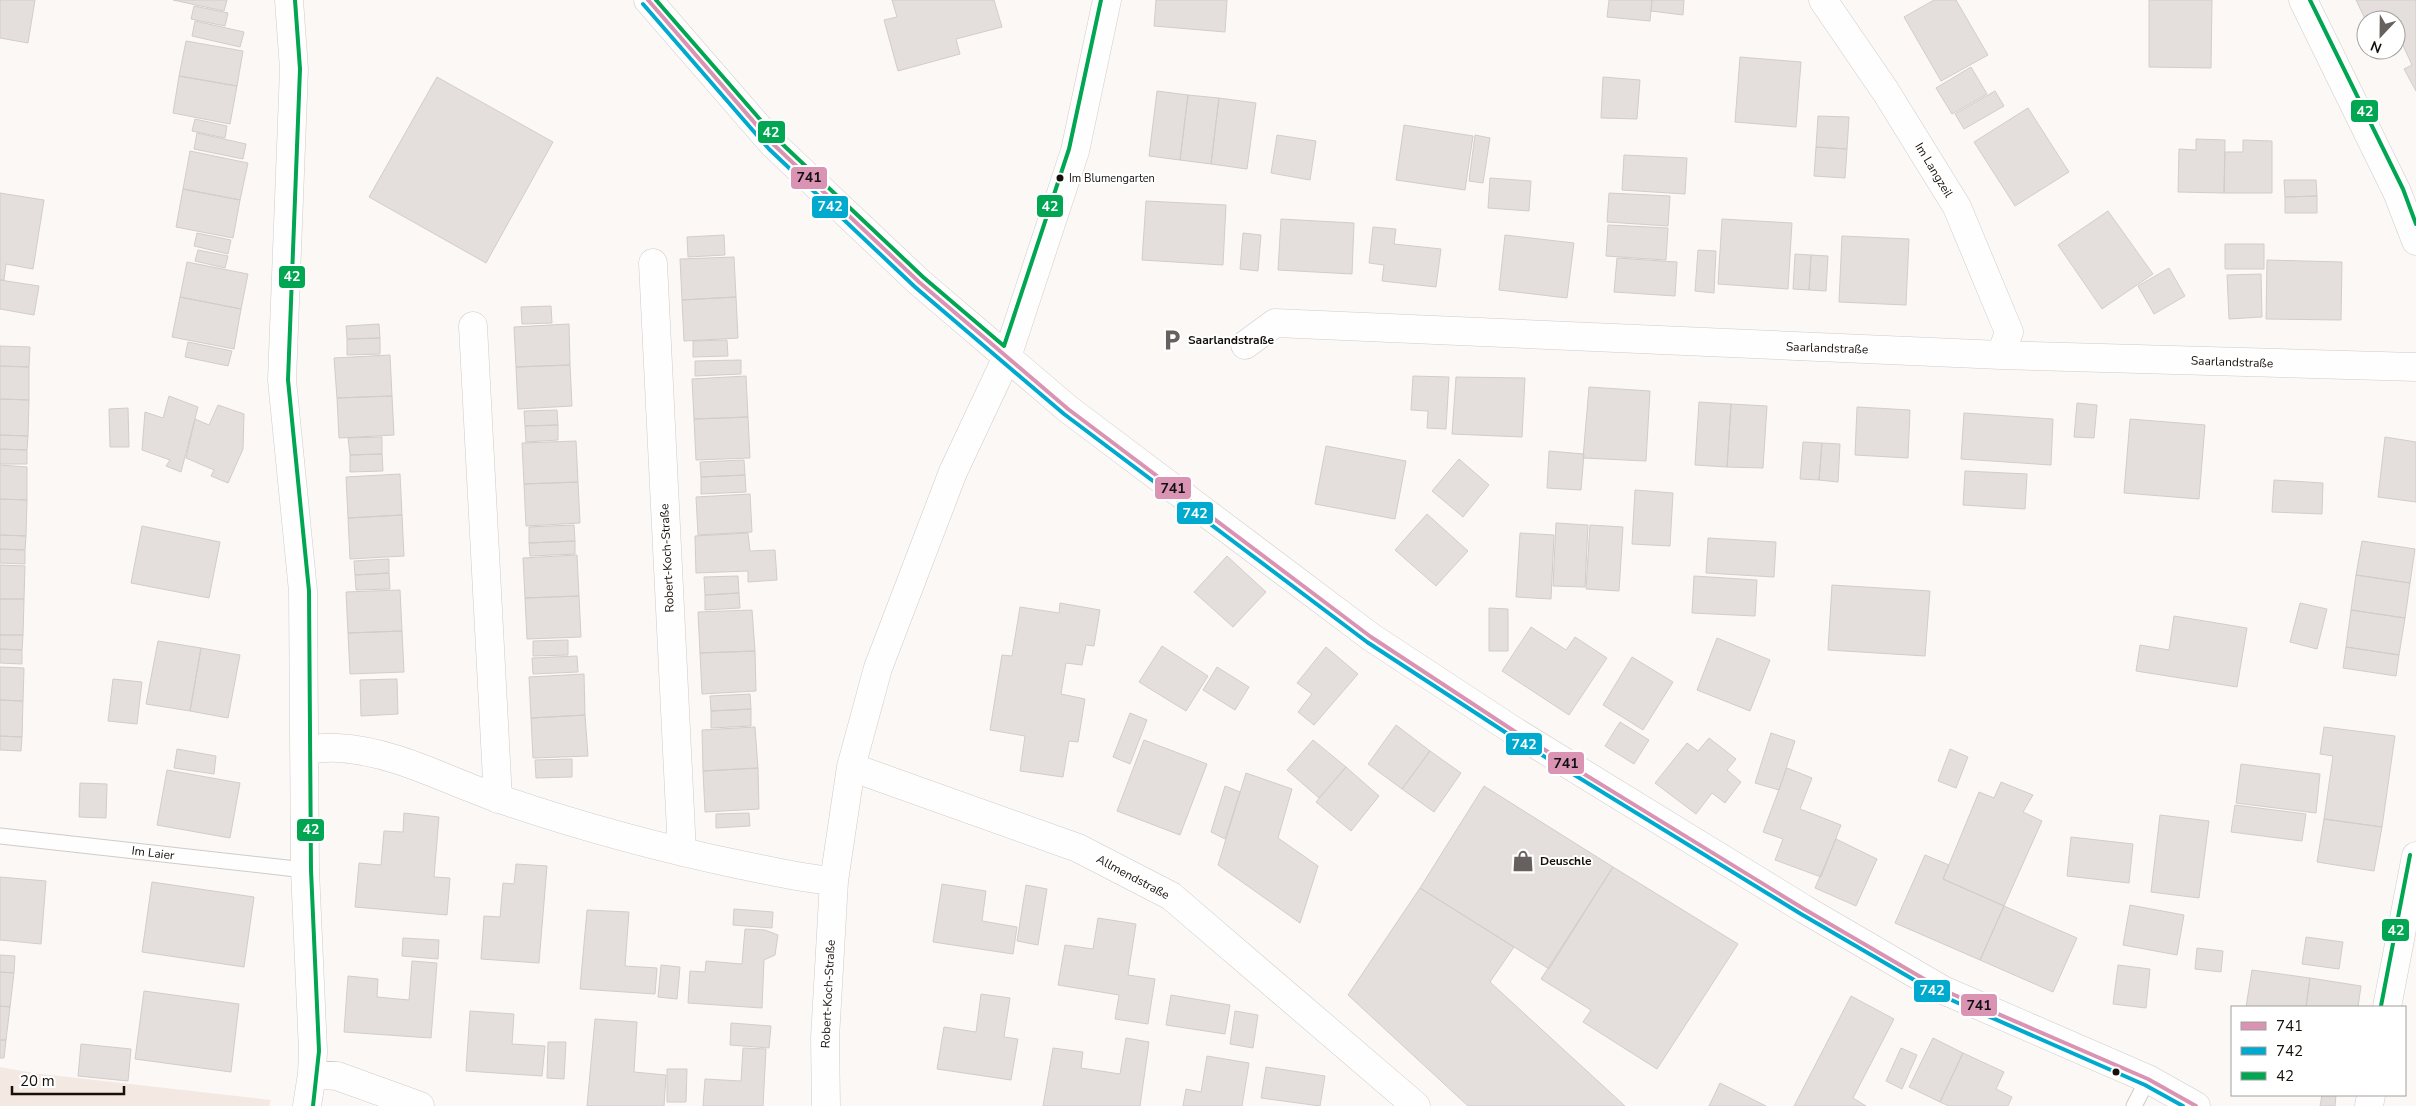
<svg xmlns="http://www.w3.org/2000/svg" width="2416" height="1106" viewBox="0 0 2416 1106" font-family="'Nunito Sans',sans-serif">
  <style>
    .built { fill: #f3e9e2 }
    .building { fill: #e4dfdc; stroke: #d2cdca }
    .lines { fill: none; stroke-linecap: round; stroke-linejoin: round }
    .lane-casing { stroke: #d0cbc7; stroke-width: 17 }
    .street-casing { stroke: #d0cbc7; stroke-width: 29 }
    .secondary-casing { stroke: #d0cbc7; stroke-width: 29 }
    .lane { stroke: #fefefe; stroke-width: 15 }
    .street { stroke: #fefefe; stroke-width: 28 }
    .secondary { stroke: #fefefe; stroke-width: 28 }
    .bus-1-casing { stroke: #fff; stroke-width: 8 }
    .bus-2-casing { stroke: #fff; stroke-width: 8 }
    .bus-3-casing { stroke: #fff; stroke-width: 8 }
    .bus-1 { stroke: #da93b3; stroke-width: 4 }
    .bus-2 { stroke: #00a9ce; stroke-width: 4 }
    .bus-3 { stroke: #00a651; stroke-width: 4 }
    .bus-dot { fill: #16100c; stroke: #fff; stroke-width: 2 }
    .labels { text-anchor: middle; stroke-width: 4; stroke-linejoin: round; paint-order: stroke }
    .bus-label { font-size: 11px; fill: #16100c; stroke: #fff; text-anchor: start }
    .street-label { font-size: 12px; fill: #16100c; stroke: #fff }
    .poi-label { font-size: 12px; font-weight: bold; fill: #16100c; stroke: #fff; text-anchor: start }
    .line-badge { stroke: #fff; stroke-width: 2 }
    .badge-label { font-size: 14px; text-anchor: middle; font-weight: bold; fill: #fff }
    .pale-badge-label { font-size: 14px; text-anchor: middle; font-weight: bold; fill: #111 }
  </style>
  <rect width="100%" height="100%" fill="#fbf8f5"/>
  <path class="built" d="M0 1067 33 1073 271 1100 269 1106H0Z"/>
  <path class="building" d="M0 0H35L28 43 0 38Z
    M173 0H227L224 11Z
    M892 0H994L1002 27 956 39 960 54 898 71 884 20 897 17Z
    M1156 0H1227L1225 32 1154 26Z
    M1609 0H1652L1650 21 1607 17Z
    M1652 0H1684L1683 15 1651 11Z
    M1934 0H1956L1988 55 1941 81 1904 17Z
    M2149 0H2212L2211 68 2149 67Z
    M2356 0H2416V91L2404 69 2412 65 2396 30V20L2366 21Z
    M194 6 228 13 225 26 191 19Z
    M195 21 244 32 240 47 192 36Z
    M186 41 243 51 237 86 179 76Z
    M1740 57 1801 62 1796 127 1735 122Z
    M1971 67 1987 94 1952 114 1936 88Z
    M179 76 237 86 230 124 173 113Z
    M437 77 553 142 486 263 369 197Z
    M1603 77 1640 80 1637 119 1601 118Z
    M1157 91 1188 95 1180 160 1149 156Z
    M1995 91 2004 106 1964 129 1955 114Z
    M1188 95 1219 98 1211 164 1180 160Z
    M1219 98 1256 103 1247 169 1211 164Z
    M2028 108 2069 172 2015 206 1974 142Z
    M1818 116 1849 117 1847 149 1816 147Z
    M195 119 227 126 225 138 192 131Z
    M1404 125 1473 136 1465 190 1396 180Z
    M197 133 246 144 243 159 194 149Z
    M1277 135 1316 141 1310 180 1271 173Z
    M1475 135 1490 138 1483 183 1469 181Z
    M2196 139 2225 140 2224 193 2178 192 2179 149 2196 150Z
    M2243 140 2272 141V193H2224L2225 152H2243Z
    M1816 147 1847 149 1845 178 1814 176Z
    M190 151 248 163 240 200 183 189Z
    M1624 155 1687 158 1685 194 1622 190Z
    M1490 178 1531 181 1529 211 1488 208Z
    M2284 180H2316L2317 196 2285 197Z
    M183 189 240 200 233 238 176 227Z
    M0 193 44 200 33 269 6 264 4 280H0Z
    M1609 193 1670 196 1668 226 1607 222Z
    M2317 196V213H2285V197Z
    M1146 201 1226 205 1223 265 1142 260Z
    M2108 211 2153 274 2102 309 2058 245Z
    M1281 219 1354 223 1352 274 1278 270Z
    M1722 219 1792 223 1788 289 1718 284Z
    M1608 225 1668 228 1666 260 1606 256Z
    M1373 227 1396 229 1394 244 1441 249 1436 287 1382 281 1384 265 1369 263Z
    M197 233 231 240 228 254 194 246Z
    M1243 233 1261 235 1258 271 1240 269Z
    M724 235 725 255 688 257 687 237Z
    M1505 235 1574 243 1567 298 1499 290Z
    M1842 236 1909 239 1906 305 1839 302Z
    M2225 244H2264V269H2225Z
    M198 250 228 256 225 268 195 261Z
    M1698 250 1716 251 1714 293 1695 291Z
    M1795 254 1811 255 1809 290 1793 289Z
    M1811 255 1828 256 1826 291 1809 290Z
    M734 257 736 297 682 300 680 259Z
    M1617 258 1677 262 1675 296 1614 292Z
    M2267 260 2342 262 2341 320 2266 319Z
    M187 262 248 274 241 309 180 297Z
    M2169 268 2185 296 2154 314 2138 286Z
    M2261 274 2262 317 2229 319 2227 275Z
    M0 280 39 286 34 315 0 309Z
    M180 297 241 309 234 349 172 337Z
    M736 297 738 338 684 341 682 300Z
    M551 306 552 323 522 324 521 307Z
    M379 324 380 338 347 339 346 326Z
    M569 324 570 365 516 367 514 327Z
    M380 338V354L347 355V339Z
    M727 340 728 356 693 357V341Z
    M188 342 232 351 228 366 185 357Z
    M0 346 30 347 29 367 0 366Z
    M390 355 392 396 337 398 334 358Z
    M741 360V374L695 376V361Z
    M570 365 572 406 518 409 516 367Z
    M0 366 29 367V400L0 399Z
    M746 376 748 417 694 419 692 379Z
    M1413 376 1449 377 1446 429 1427 428 1428 411 1411 410Z
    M1456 377 1525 378 1522 437 1452 434Z
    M1589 387 1650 391 1646 461 1583 458Z
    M169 396 198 407 181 472 166 466 170 460 142 450 145 412 163 418Z
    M392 396 394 435 339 438 337 398Z
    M0 399 29 400 28 436 0 435Z
    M1699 402 1731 404 1727 467 1695 465Z
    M2077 403 2097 405 2094 438 2074 437Z
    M1731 404 1767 406 1763 468 1727 467Z
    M218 405 244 414 243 449 228 483 211 476 214 470 186 458 195 419 209 425Z
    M1857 407 1910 410 1908 458 1855 455Z
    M128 408 129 447H110L109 409Z
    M557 410 558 425 525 426 524 411Z
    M1964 413 2053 419 2051 465 1961 459Z
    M748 417 750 458 696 460 694 419Z
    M2130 419 2205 425 2199 499 2124 493Z
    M558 425V440L526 442 525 426Z
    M0 435 28 436 27 450 0 449Z
    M382 437V454L350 455 348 438Z
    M2385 437 2416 442V502L2378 497Z
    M576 441 578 482 524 484 522 443Z
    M1803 442 1822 443 1819 480 1800 479Z
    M1822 443 1840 444 1838 482 1819 480Z
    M1326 446 1406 461 1395 519 1315 504Z
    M0 449 27 450V464H0Z
    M1549 451 1584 454 1581 490 1547 488Z
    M382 454 383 471 350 472V455Z
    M1459 459 1489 485 1463 517 1432 491Z
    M744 460 745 475 701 477 700 462Z
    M0 465 27 467V500L0 499Z
    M1965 471 2027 474 2025 509 1963 505Z
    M400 474 402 515 348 518 346 477Z
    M745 475 746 492 701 494V477Z
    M2274 480 2323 483 2322 514 2272 512Z
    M578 482 580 523 526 526 524 484Z
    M1635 490 1673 493 1670 546 1632 544Z
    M750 494 752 532 698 535 696 497Z
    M0 499 27 500 26 536 0 535Z
    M1427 514 1468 551 1436 586 1395 550Z
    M402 515 404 556 350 559 348 518Z
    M1556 523 1588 525 1585 587 1553 586Z
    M574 525 575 541 529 543V527Z
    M1590 525 1623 527 1619 591 1586 589Z
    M142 526 220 542 209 598 131 583Z
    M748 533 750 551 775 550 777 580 748 582V571L696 573 695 536Z
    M1520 533 1554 535 1551 599 1516 597Z
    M0 535 26 536 25 550 0 549Z
    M1708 538 1776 542 1774 577 1706 573Z
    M575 541V554L530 556 529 543Z
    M2362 541 2415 549 2410 583 2356 575Z
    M0 549 25 550V564L0 563Z
    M577 555 579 596 525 598 523 558Z
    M1227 556 1266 592 1233 627 1194 592Z
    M389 559V573L355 575 354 561Z
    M0 565 25 566 24 599H0Z
    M389 573 390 589 356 590 355 575Z
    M2356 575 2410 583 2405 618 2351 610Z
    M738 576 739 593 705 595 704 577Z
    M1694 576 1757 580 1755 616 1692 613Z
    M1832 585 1930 591 1925 656 1828 650Z
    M400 590 402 631 348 633 346 592Z
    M739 593 740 608 705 610V595Z
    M579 596 581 637 527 639 525 598Z
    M0 599H24L23 635H0Z
    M1060 603 1100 610 1094 646 1086 645 1082 665 1066 663 1061 694 1085 699 1078 742 1069 741 1063 777 1020 771 1025 736 990 730 1002 655 1012 656 1020 607 1059 613Z
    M2300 603 2327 609 2317 649 2290 642Z
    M1489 608 1508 609V651H1489Z
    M752 610 755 651 700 653 698 612Z
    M2351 610 2405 618 2399 655 2346 647Z
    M2174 616 2247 628 2237 687 2136 671 2140 645 2169 650Z
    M1531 627 1566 650 1575 637 1607 658 1569 715 1502 671Z
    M402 631 404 672 350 674 348 633Z
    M0 635H23L22 650 0 649Z
    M1717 638 1770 660 1750 711 1697 690Z
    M568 640V655L533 656V641Z
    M158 641 201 648 190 711 146 704Z
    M1162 646 1208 676 1186 711 1139 682Z
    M1326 647 1358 674 1314 725 1298 712 1312 694 1297 683Z
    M2346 647 2399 655 2396 676 2343 668Z
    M201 648 240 655 228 718 190 711Z
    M0 649 22 650V664L0 663Z
    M755 651 756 691 702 694 700 653Z
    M577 656 578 672 533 674 532 658Z
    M1632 657 1673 682 1643 730 1603 705Z
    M0 667 24 668 23 701 0 700Z
    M1217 667 1249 687 1235 710 1203 690Z
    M584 674 585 715 531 718 529 677Z
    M113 679 142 682 137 724 108 721Z
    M397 679 398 714 361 716 360 680Z
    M750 694 751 709 711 711 710 696Z
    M0 700 23 701 22 737 0 736Z
    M751 709V726L711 728V711Z
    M1130 713 1147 720 1130 764 1113 757Z
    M585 715 588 756 533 758 531 718Z
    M1620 722 1649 740 1634 764 1605 746Z
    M1396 725 1430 751 1402 789 1368 764Z
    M755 727 758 768 703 771 702 730Z
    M2324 727 2395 736 2382 827 2324 819 2333 756 2320 754Z
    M1771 733 1795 741 1779 790 1755 783Z
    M0 736 22 737 21 751 0 750Z
    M1709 738 1736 759 1727 770 1741 782 1725 803 1712 793 1696 814 1655 783 1687 743 1698 751Z
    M1144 740 1207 764 1180 835 1117 811Z
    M1313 740 1346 767 1319 798 1287 770Z
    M177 749 216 756 214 774 174 768Z
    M1950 749 1968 757 1956 788 1938 781Z
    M1430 751 1461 773 1434 812 1402 789Z
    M572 759V777L536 778 535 760Z
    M2241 764 2320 774 2316 813 2236 803Z
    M1346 767 1379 796 1351 831 1316 802Z
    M758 768 759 809 705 812 703 771Z
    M1787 768 1812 778 1800 809 1841 825 1821 877 1775 860 1783 839 1763 832Z
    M167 770 240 783 230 838 157 825Z
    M1246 773 1292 789 1278 838 1318 866 1300 923 1218 865Z
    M2001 782 2033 795 2023 812 2042 821 2004 906 1943 879 1979 792 1994 798Z
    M80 783 107 784 106 818 79 817Z
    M1225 786 1240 792 1225 839 1211 832Z
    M1484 786 1613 867 1549 969 1420 888Z
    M2235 805 2306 814 2302 841 2231 832Z
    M404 813 439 817 434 877 450 878 447 915 355 907 359 863 381 865 384 831 403 832Z
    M749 813 750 826 716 828V814Z
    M2160 815 2209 821 2199 898 2151 892Z
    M2324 819 2382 827 2374 871 2317 862Z
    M2071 837 2133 844 2129 883 2067 876Z
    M1836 839 1877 859 1856 906 1815 888Z
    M1925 855 1949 865 1943 879 2004 906 1980 960 1895 923Z
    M516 864 547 866 539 963 481 959 484 916 500 917 503 883 514 884Z
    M1613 867 1738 944 1657 1069 1583 1022 1591 1010 1541 979Z
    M0 877 46 881 41 944 0 940Z
    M152 882 254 897 244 967 142 952Z
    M942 884 986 891 982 921 1017 927 1013 954 933 942Z
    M1026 885 1047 889 1038 945 1017 941Z
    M1420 888 1514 947 1490 982 1625 1106H1468L1348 995Z
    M2130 905 2184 915 2177 955 2123 945Z
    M2004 906 2077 938 2053 992 1980 960Z
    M734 909 773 912 772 928 733 925Z
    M587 910 629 912 625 966 657 968 655 994 580 989Z
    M1098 918 1136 924 1128 975 1155 979 1148 1024 1115 1019 1119 995 1058 985 1065 945 1093 949Z
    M745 929 765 930 778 935 775 955 764 960 762 1008 688 1003 690 971 705 972 706 961 742 964Z
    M2306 937 2343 942 2339 969 2302 964Z
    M403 938 439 940 438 959 402 956Z
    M2197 948 2223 951 2221 972 2195 969Z
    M0 955 15 956 14 973 0 972Z
    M412 961 437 963 431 1038 344 1032 348 976 378 979 377 997 409 1000Z
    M661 965 680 967 677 999 658 997Z
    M2118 965 2150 969 2146 1008 2113 1004Z
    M2252 970 2310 978 2306 1007H2246Z
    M0 972 14 973 10 1007 0 1006Z
    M2310 978 2361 986 2358 1007H2306Z
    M144 991 239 1004 231 1072 135 1059Z
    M981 994 1010 998 1004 1037 1018 1039 1011 1080 937 1069 944 1027 976 1032Z
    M1171 995 1230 1005 1225 1034 1166 1025Z
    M1851 996 1894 1019 1853 1098 1866 1106H1794Z
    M0 1006 10 1007 6 1040H0Z
    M470 1011 514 1014 512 1044 545 1046 542 1076 466 1071Z
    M1235 1011 1258 1015 1253 1048 1230 1044Z
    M595 1019 637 1022 634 1072 666 1075 664 1106H587Z
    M731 1023 771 1026 769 1048 730 1045Z
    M1126 1038 1149 1042 1140 1106H1043L1053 1048 1083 1052 1081 1068 1120 1074Z
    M1933 1038 1963 1053 1940 1102 1909 1087Z
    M0 1040H6L4 1058H0Z
    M548 1042H566L564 1079 547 1078Z
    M81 1044 131 1049 128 1081 78 1076Z
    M743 1048 766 1049 763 1106H703L705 1079 741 1081Z
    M1901 1048 1917 1055 1902 1089 1886 1081Z
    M1963 1053 2004 1072 1996 1089 2012 1097 2008 1106H1949L1940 1102Z
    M1207 1056 1249 1063 1242 1106H1183L1186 1089 1201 1092Z
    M1266 1067 1325 1076 1320 1106 1261 1098Z
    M667 1069H687L686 1102H667Z
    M1720 1083 1766 1106H1709Z
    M2322 1095H2336L2335 1106H2320Z"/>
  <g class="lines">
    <g class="lane-casing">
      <path id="lane" d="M0 836 305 870
        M2134 1106 2148 1079"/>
    </g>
    <g class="street-casing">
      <path id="street" d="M289 0 294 69 282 380 303 591 305 870 313 1051 312 1074 307 1106
        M1823 0 1886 92 1957 207 2009 332 2001 355
        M2303 0 2397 192 2416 241
        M653 263 682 852
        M473 326 498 799
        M1245 345 1275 323 2001 355 2416 367
        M304 750C315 749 327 747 338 748 395 751 447 781 500 799 579 826 660 848 741 865 772 871 803 879 834 881
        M851 767 1078 848 1171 896 1416 1106
        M2387 1007 2416 856
        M312 1074 337 1076 420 1106
        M826 1106 825 1038 834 881 851 767 878 668 953 472 1007 357 1075 151 1107 0
        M2369 1106 2371 1095"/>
    </g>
    <g class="secondary-casing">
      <path id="secondary" d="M648 0 773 144 919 282 1068 409 1371 637 1514 731 1804 909 1943 990 2148 1079 2196 1106"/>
    </g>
    <use href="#lane" class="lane"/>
    <use href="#street" class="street"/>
    <use href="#secondary" class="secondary"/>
    <g class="bus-1-casing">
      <path id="bus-1" d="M648 0 773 144 919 282 1068 409 1371 637 1514 731 1804 909 1943 990 2148 1079 2196 1106"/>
    </g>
    <g class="bus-2-casing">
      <path id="bus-2" d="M643 4 769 149 915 287 1064 414 1367 642 1511 736 1801 914 1940 995 2145 1085 2183 1106"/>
    </g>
    <g class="bus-3-casing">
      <path id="bus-3" d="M295 0 300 69 288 380 309 591 311 870 319 1051 313 1106
        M656 0 778 140 923 277 1004 346 1069 149 1101 0
        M2310 0 2403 189 2416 224
        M2381 1006 2410 855"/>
    </g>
    <use href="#bus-1" class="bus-1"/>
    <use href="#bus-2" class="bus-2"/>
    <use href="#bus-3" class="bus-3"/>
  </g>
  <defs>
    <g id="parking-bare" transform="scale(1.725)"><path d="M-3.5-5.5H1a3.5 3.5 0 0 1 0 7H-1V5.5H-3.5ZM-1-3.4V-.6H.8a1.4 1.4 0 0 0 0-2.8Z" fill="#66615e" stroke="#fff" stroke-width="2.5" paint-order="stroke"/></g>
    <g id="shop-bare" transform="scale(1.725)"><path d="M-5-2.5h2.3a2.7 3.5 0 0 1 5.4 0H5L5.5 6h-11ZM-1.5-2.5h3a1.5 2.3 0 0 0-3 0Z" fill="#66615e" stroke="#fff" stroke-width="2.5" paint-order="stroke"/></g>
  </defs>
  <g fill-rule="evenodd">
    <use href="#parking-bare" x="1172" y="340"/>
    <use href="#shop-bare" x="1523" y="861"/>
  </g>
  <g class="bus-dot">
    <circle cx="1060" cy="178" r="4.5"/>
    <circle cx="2116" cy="1072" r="4.5"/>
  </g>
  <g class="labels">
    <g class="bus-label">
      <text x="1069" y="182">Im Blumengarten</text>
    </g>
    <g class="street-label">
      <text transform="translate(1934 170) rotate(59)" y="4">Im Langzeil</text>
      <text transform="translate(1827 348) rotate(2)" y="4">Saarlandstraße</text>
      <text transform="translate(2232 362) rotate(2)" y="4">Saarlandstraße</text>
      <text transform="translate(667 558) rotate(-93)" y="4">Robert-Koch-Straße</text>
      <text transform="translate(153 853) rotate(7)" y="4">Im Laier</text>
      <text transform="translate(1133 877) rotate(28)" y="4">Allmendstraße</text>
      <text transform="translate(828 994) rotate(-87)" y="4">Robert-Koch-Straße</text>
    </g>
    <g class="poi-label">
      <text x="1188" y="344">Saarlandstraße</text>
      <text x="1540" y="865">Deuschle</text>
    </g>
  </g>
  <g class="line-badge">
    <rect x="2350" y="99" width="29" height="24" rx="5" fill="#00a651"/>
    <rect x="757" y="120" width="29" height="24" rx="5" fill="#00a651"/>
    <rect x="790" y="166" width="38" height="24" rx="5" fill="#da93b3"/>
    <rect x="1036" y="194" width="28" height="24" rx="5" fill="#00a651"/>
    <rect x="811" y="195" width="38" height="24" rx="5" fill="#00a9ce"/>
    <rect x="278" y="265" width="28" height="24" rx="5" fill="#00a651"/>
    <rect x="1154" y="476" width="38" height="24" rx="5" fill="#da93b3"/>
    <rect x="1176" y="501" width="38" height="24" rx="5" fill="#00a9ce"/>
    <rect x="1505" y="732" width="38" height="24" rx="5" fill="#00a9ce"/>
    <rect x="1547" y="751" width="38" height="24" rx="5" fill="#da93b3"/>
    <rect x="296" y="818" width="29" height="24" rx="5" fill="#00a651"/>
    <rect x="2381" y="918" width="29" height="24" rx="5" fill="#00a651"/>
    <rect x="1913" y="979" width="38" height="24" rx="5" fill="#00a9ce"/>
    <rect x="1960" y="993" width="38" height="24" rx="5" fill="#da93b3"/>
  </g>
  <g class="badge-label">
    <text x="2365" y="116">42</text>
    <text x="771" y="137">42</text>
    <text x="1050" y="211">42</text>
    <text x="830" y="211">742</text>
    <text x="292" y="281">42</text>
    <text x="1195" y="518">742</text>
    <text x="1524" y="749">742</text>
    <text x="311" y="834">42</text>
    <text x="2396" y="935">42</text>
    <text x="1932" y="995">742</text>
  </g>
  <g class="pale-badge-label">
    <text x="809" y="182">741</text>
    <text x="1173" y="493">741</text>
    <text x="1566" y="768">741</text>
    <text x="1979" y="1010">741</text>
  </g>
  <rect x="2231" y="1006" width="175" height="90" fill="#ffffff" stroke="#a29f9e"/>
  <rect x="2241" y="1022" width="25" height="8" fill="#da93b3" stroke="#a29f9e"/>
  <text x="2276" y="1031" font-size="15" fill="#16100c">741</text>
  <rect x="2241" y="1047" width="25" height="8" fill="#00a9ce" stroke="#a29f9e"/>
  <text x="2276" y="1056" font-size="15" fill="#16100c">742</text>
  <rect x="2241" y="1072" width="25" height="8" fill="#00a651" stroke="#a29f9e"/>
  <text x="2276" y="1081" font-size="15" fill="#16100c">42</text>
  <g transform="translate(2381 35) rotate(202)"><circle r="24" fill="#ffffff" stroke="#a29f9e"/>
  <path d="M0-4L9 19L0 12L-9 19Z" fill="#66615e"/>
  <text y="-8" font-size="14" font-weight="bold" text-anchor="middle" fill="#16100c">N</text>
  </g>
  <path d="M12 1086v8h112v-8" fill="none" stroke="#16100c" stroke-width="2.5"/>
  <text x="20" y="1086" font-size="15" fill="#16100c" stroke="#ffffff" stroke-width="4" paint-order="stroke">20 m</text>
</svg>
